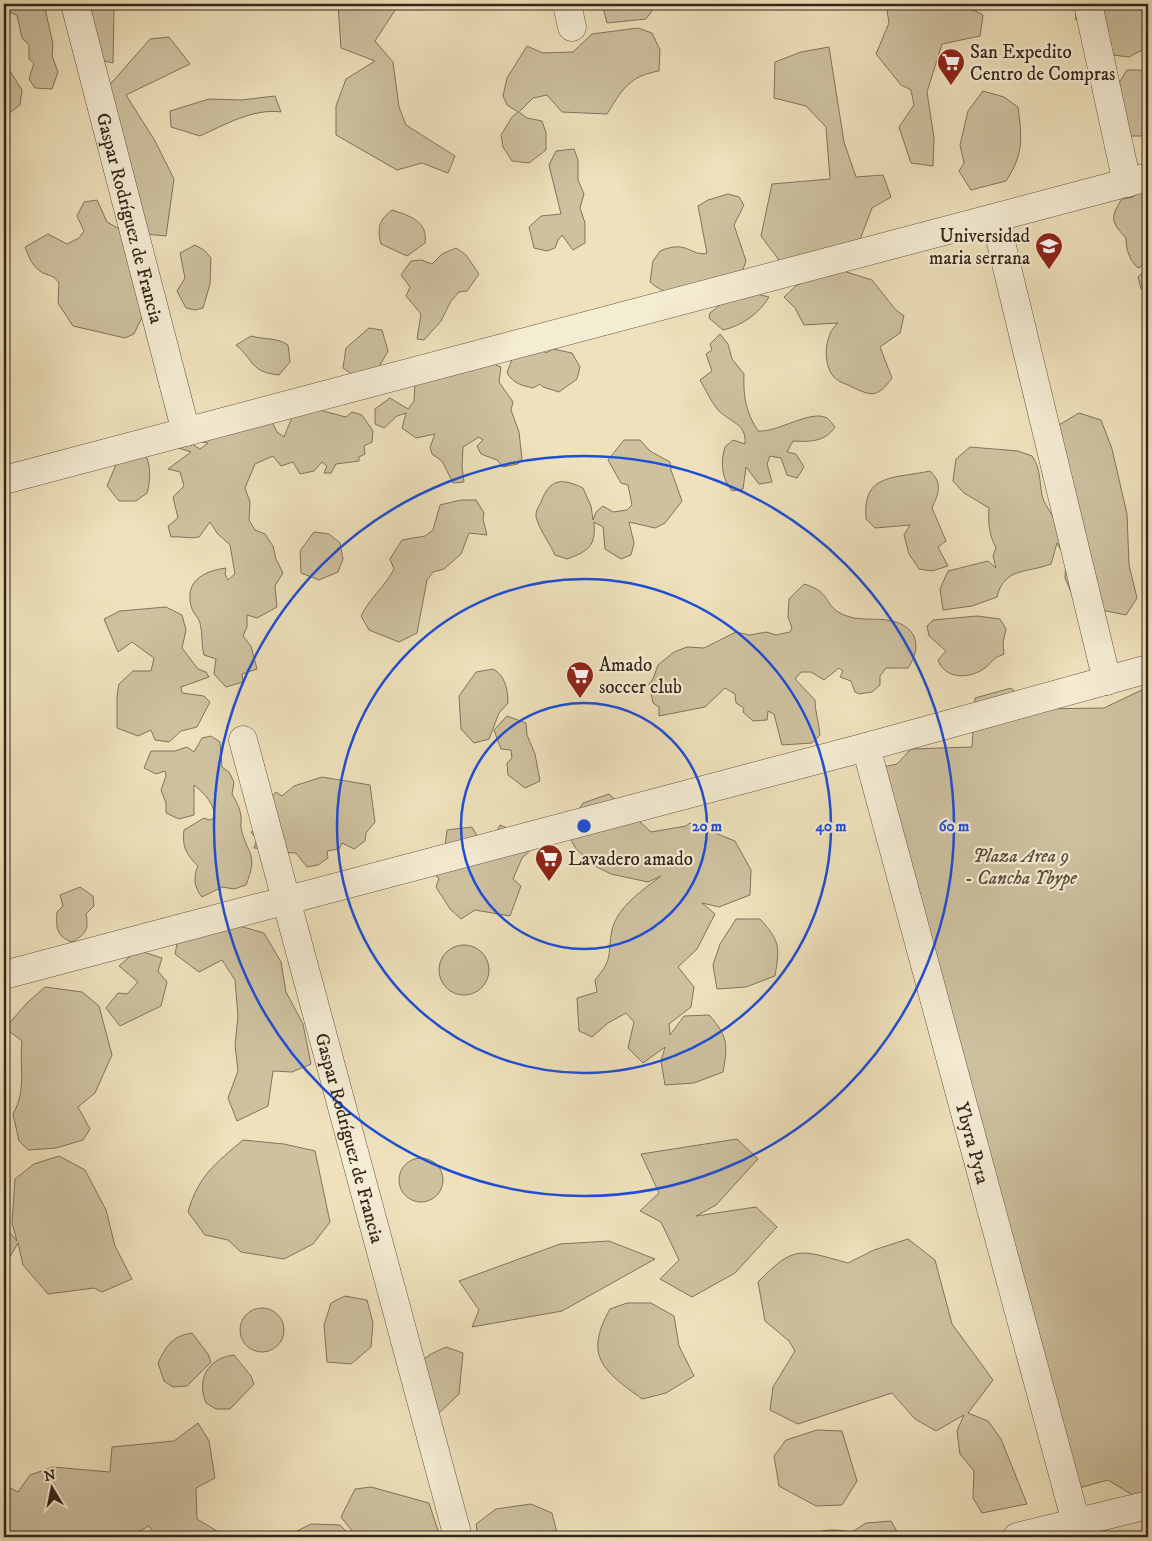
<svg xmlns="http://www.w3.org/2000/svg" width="1152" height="1541" viewBox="0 0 1152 1541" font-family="'IM FELL DW Pica',serif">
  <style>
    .green { fill: #cec1a0; stroke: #81735e }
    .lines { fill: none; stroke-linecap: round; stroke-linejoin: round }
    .street-casing { stroke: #625444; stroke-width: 29 }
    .street { stroke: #f4ecd3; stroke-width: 28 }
    .ring { fill: none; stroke: #1d4ed8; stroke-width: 2.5 }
    .labels { text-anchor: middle; stroke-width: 4.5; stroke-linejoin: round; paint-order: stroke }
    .poi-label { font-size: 19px; fill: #34251c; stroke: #f4ecd3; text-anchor: start }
    .street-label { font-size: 19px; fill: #34251c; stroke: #f4ecd3 }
    .park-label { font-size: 19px; font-style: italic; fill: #5a4c3d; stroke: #f4ecd3 }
    .centre { fill: #1d4ed8; stroke: #f4ecd3; stroke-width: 2.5 }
    .ring-label { font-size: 15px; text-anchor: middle; font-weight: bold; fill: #1d4ed8; stroke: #f4ecd3; stroke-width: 4.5; stroke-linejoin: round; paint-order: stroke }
  </style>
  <rect width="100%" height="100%" fill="#eee1bb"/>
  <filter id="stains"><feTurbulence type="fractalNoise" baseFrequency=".004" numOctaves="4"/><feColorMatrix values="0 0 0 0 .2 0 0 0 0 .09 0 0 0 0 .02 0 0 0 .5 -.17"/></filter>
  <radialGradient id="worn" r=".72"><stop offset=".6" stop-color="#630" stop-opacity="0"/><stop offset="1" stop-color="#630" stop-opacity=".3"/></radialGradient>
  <path class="green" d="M4 4H44L53 44 52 56 58 72 52 89 35 88 29 79 34 63 29 59V45L22 38 17 15 8 12Z
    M81 4H112L114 10 113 63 83 56Z
    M338 4H399L375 41 393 62 399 107 406 125 455 156 448 173 422 163 397 170 336 135V106L346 79 375 61 341 48Z
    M602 4H657L646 19 607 23Z
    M886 4H963L983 15 980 36 942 44 927 92 934 138 933 166 911 163 899 127 914 105 911 90 901 85 876 54 889 23Z
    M1075 4H1148V47L1129 57 1105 54 1099 23 1076 20Z
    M638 28 652 33 660 50 659 71C629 76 622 90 607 114L562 112 547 95 533 98 519 112 527 118 542 121 546 133V150L529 163 512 161 503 147 501 135 512 117 518 112 507 105 503 96 507 78 527 46 543 53 573 52 592 34Z
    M169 37 190 64 126 95 155 141 174 179 166 236 135 233 107 88 150 39Z
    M829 47 844 142 856 177 883 175 891 197 872 208 851 263 840 270 872 280 895 309 904 316 900 333 880 347 892 378C877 399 871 396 850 386 844 383 838 382 833 376 822 362 825 333 838 323L804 325 795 308 784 297 797 285 814 278 791 276 761 236 772 184 830 179 826 127 806 106 774 98 775 62 801 52Z
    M4 67 8 68 22 90 20 105 8 114H4Z
    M1127 70H1139L1148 74V136H1131L1101 111Z
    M983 91 1004 97 1018 107C1022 137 1024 154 1006 181L971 190 959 171 964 163 960 145 968 111Z
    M275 96 281 112C254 108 224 125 200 136L171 127 170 111 209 99 241 100Z
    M574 149 578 160V180L584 194 580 208 585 223V243L573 250 562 235 558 240 555 248 547 251 534 248 529 227 541 216 561 214 549 165 556 151Z
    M1148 190V292L1141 289 1138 277 1145 270 1144 265 1138 268C1129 260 1126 249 1126 238 1112 223 1109 218 1122 199L1133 197 1136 192Z
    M728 194 739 197 744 205 734 225 746 261 738 283C707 290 677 306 650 282L653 261 660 251C688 239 690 257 707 253L698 206 708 200Z
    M97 200 107 222 130 235 143 315 134 334 125 338 73 326 58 303 59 283C54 276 51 276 43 273 32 267 29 257 25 247L48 234 67 244 79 238 84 231 77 216 84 202Z
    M392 210C410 216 428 221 425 243L407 256 381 244C377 228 379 220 392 210Z
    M195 245 204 250 211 258 210 284 203 308 195 310 186 308 177 291 185 278 180 253Z
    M456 248 466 255 479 274 467 291 459 292 451 301 441 321 424 340 417 339 421 314 406 296 410 287 401 275 411 261 421 260 432 264 442 254Z
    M752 293 769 297C759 314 741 326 723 330L709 318 710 313 720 305 726 296Z
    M369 328 382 330 388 351 375 374 357 378 343 368 346 348Z
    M720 334 728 344 732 359 744 374C743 396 746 413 758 431 777 433 811 409 827 418 830 420 833 425 835 427 826 442 808 442 793 441L787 452 796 454 804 467 797 478 787 475 781 458 770 456 767 464 772 482 759 484 746 467 743 489 732 491C722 479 720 463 725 447L733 440 745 444C747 423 729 422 718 410 710 400 706 390 700 380L712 371 706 354 712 350 710 344Z
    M251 336C265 340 276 337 288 345L290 362 279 375C250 372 255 361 236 345Z
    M539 348 546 353 553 349 572 353 580 367 577 379 559 392 543 387 540 384 533 388C521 385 514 384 507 373L513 356Z
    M486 361 501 367 499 382 513 402 511 410 519 432 522 459 518 464 503 467 497 460 481 454 477 446 483 440 479 437 463 447 462 467 464 482 453 483 442 461 432 454 430 447 435 434 416 438 402 428 406 413 397 416 384 428 375 424V409L390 398 408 409 414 401 415 384Z
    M315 409 346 417 352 412 362 415 373 431 372 442 364 446 365 454 359 457V461L336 464 331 473H324L327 466 322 462 314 471 300 474 293 462 281 466 273 456 255 464 245 488 250 502 249 520 255 530 265 534 273 546 276 559 283 573 275 586 277 607 257 618 247 615V627L243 636 251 646 257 669 242 674 243 682 226 687 214 674 216 659 204 655C201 645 203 634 200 623 199 618 194 614 192 609 183 582 203 571 226 568L225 574 228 580 235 574 230 545 217 533 210 522 199 537C188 539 181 536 171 537L168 526 178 518 173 497 184 486 180 472 168 469 191 452 172 446 192 444 200 449 208 443 202 442 196 430 249 413 273 424 277 432 284 437 293 415Z
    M1079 413 1101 420 1112 449 1127 514 1129 565 1137 598 1126 615 1106 611H1079L1065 578 1066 559 1057 543 1051 564C1028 573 1004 567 997 597L972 606 943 610 940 589 948 571 988 561 996 568 993 556 996 548C989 534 988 524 989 508L964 493 953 481 956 459 970 447 1018 451 1032 456C1041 469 1039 480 1042 495 1043 503 1052 513 1055 521L1050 441 1059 425Z
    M624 440H640L650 451 670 462 671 470 682 501 665 523 655 528 629 522 634 543 631 555 621 559 605 549 603 527 594 522C596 546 589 551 567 559L555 555C550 544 540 530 537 520 534 513 538 508 541 502 550 478 562 478 583 488L591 506 593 520 596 512 603 506 613 512 627 510 632 505 628 485 621 483 608 460Z
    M144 451C151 465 151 478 147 493L136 501H119L107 486 120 455Z
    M930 471C943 484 939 492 932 508L946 541 938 547 948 566 932 571 919 569 909 554 904 535 910 525 875 528 866 519C862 472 895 479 930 471Z
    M461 500H476L484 513 483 519 487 535 469 533 461 554 444 569 433 572 427 580 417 633 399 642 369 630 361 616C371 596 384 588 394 569L390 559 402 540 425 536 433 530 440 505Z
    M314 532 329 534 340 543 343 559 338 572 319 580 301 573 300 551Z
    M804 584C832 592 823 605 842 614 857 622 876 617 892 621 918 627 922 648 908 668H886L880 676V685L872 692 859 694 855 692 851 681 840 677 843 671 839 668 824 680 811 672H801L795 679 815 700C815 712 819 723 820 735L812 743 782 745 774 714 768 711 767 720 753 721 743 712 744 708 736 703 735 694 725 688 705 707 659 716V707L653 703 649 684 653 679 658 665 674 652 687 647 704 648 736 632 750 635 766 632 776 635 790 632 792 628 788 617 789 599Z
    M166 607 182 615 186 630 182 648 198 669 206 672 209 677 181 687 182 693 204 696 210 702 197 727 181 731 169 742 155 740 151 730 138 736 117 728V696L119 684 133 671H151L154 658 132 642 118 652 104 619 120 611Z
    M977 616 1000 619 1006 629 1003 642 1004 654C991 659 994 661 985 668 970 679 945 680 938 660L946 651 929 636 927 626 933 620Z
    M493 669C505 675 508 690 508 703L499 713 489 739 474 743 461 729 459 696 476 672Z
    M1148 687V1498L1141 1500 1108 1480 1057 1494 864 771 897 764 911 749 972 747 975 698 1011 688 1035 709 1104 708Z
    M507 716 526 723 527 735 535 754 540 781 525 788 508 775 507 763 512 758 511 750 501 749 494 730Z
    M211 736 220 742 222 767 229 772 234 782 232 794C236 801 240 808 241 816 242 820 240 824 241 828 247 855 259 853 246 885L234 889 222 887 202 897C194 888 193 876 198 866 186 854 182 847 184 830L204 818 209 820 215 818C214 803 205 794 194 785V815L179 819 166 813V803L161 790 166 776 165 771 156 774 144 768 151 751H175L187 747 194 752 202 738Z
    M322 777 370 785 375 822 366 833 365 841 354 849 342 843 339 849 327 851 328 858 318 865 307 867 296 853C281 853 269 848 254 848L257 840 251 832 263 829 264 805 276 792 282 796 294 786Z
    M609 794 651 832 686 826 690 823 735 841 751 870 750 895 719 907 702 903 715 914 697 949 678 967 694 987 691 1007 669 1024 670 1035 684 1016 709 1015C728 1036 728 1045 723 1072L694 1083 665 1085 661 1061 665 1047 643 1063 628 1048 634 1022 626 1013 608 1023 592 1037 579 1031 577 998 597 992 595 980C614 958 607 955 612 930 617 907 644 889 661 876L648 882 611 874 595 866 576 849 566 831 583 803Z
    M500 825 533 839 534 847 522 858 513 879 521 886 510 916 475 910 461 919 450 909 436 887 439 878 430 872 443 862 447 830 472 827 486 851Z
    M80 887 93 896 94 906 86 914C89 930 86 934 72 942 56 936 56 928 57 912L63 906 60 895Z
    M736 919H760C780 941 780 947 775 976L746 987 717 989 713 965 720 944Z
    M236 925 264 933 281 962 286 992 303 1024 311 1064 292 1072 273 1071 268 1106 237 1121 228 1098 238 1071 235 1045 238 1016 235 980 222 960 199 972 175 954 178 939Z
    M439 970a25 25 0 1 1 50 0a25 25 0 1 1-50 0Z
    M137 950 162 958 158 971 167 982 161 1006 120 1026 106 1008 118 993 127 994 138 982 119 966Z
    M45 987 82 992 99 1006 112 1055 95 1093 78 1107 90 1129 83 1140 56 1148 28 1150 19 1141 13 1114C27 1090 19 1067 22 1041L5 1028 28 1002Z
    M737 1139 758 1159 716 1205 696 1216 756 1207 777 1227 735 1273 692 1297 660 1279 679 1260 661 1222 640 1211 659 1193 641 1154Z
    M243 1140 284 1144 315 1151 330 1222 313 1244 284 1259 241 1252 228 1240 205 1235 188 1212C198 1176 216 1163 243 1140Z
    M59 1156 85 1170 106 1210 115 1246 132 1279 102 1292 94 1288 48 1294 23 1265 18 1243 4 1267V1226L17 1241 12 1223 15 1179 34 1164Z
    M399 1180a22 22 0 1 1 44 0a22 22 0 1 1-44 0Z
    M908 1239 935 1260 952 1324 993 1380 968 1413 988 1421 1001 1439 1027 1504 982 1513 973 1498 974 1471 960 1454 957 1431 964 1415 936 1431 915 1419 892 1393 798 1424 770 1410 773 1387 795 1351 789 1341 765 1321 758 1282C795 1244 800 1250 848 1263L874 1250Z
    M609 1241 655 1259 562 1311 472 1327 479 1310 459 1281 560 1244Z
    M345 1296 367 1300 373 1323 371 1347 351 1364 327 1362 324 1325 331 1303Z
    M627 1303H651L674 1316 679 1346 694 1376 666 1393 642 1399C604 1371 583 1357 610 1309Z
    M240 1330a22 22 0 1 1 44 0a22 22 0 1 1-44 0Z
    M192 1333 208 1354 211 1362 187 1386 173 1387 164 1381 158 1363C166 1346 172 1336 192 1333Z
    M446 1347 463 1353 459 1394 435 1417 415 1366 431 1354Z
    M234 1355 251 1376 254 1384 230 1409H216L206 1403C196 1379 208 1358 234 1355Z
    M198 1423 209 1441 215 1478 196 1488 197 1519 222 1534 219 1537H157L149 1526 128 1537H4V1485L18 1492 30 1475 53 1467 110 1472 112 1447 174 1441Z
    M817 1430 842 1431 857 1481 842 1505 816 1506 779 1486 774 1456 786 1440Z
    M371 1487 429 1503 440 1537H357L341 1517 355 1489Z
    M531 1504 552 1513 558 1537H478L476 1524 496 1509Z
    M891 1521 900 1537H811C820 1527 840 1530 852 1532L866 1523Z
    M311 1524 340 1525 352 1537H290L291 1534Z"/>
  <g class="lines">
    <g class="street-casing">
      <g id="street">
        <path id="s1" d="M75 4 186 432"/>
        <path d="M567 4 572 27"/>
        <path d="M1088 4 1127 183"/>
        <path d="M995 218 1107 681"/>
        <path d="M4 480 1148 177"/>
        <path id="s2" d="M243 740 458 1537"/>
        <path id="s3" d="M866 747 1080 1537"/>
        <path d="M4 975 866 747 1148 669"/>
        <path d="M1017 1537 1148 1505"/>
      </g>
    </g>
    <use href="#street" class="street"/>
  </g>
  <g class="ring">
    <circle cx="584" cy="826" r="123"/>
    <circle cx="584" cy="826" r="247"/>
    <circle cx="584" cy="826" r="370"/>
  </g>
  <defs>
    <g id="supermarket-pin" transform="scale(1.4375)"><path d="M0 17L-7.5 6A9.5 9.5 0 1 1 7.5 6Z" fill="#8f2418" stroke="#f4ecd3"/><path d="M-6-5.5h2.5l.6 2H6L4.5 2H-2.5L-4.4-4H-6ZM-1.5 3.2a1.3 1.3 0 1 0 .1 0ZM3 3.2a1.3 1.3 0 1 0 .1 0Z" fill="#fff"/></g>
    <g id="university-pin" transform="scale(1.4375)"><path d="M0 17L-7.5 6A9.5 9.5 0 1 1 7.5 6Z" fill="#8f2418" stroke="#f4ecd3"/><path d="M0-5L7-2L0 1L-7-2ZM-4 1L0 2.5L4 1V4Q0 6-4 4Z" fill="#fff"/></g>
  </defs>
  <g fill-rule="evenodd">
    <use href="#supermarket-pin" x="951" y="62"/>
    <use href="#university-pin" x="1049" y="246"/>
    <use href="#supermarket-pin" x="580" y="675"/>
    <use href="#supermarket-pin" x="549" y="858"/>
  </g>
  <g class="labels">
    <g class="poi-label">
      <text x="970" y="58">San Expedito<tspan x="970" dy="22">Centro de Compras</tspan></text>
      <text x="1030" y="242" text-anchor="end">Universidad<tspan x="1030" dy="22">maria serrana</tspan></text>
      <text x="599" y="671">Amado<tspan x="599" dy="22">soccer club</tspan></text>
      <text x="568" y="865">Lavadero amado</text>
    </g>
    <g class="street-label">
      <text dy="7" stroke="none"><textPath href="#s1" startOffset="221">Gaspar Rodríguez de Francia</textPath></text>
      <text dy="7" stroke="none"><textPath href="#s2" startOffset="412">Gaspar Rodríguez de Francia</textPath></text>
      <text dy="7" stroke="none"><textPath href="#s3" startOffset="410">Ybyra Pyta</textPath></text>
    </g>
    <g class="park-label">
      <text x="1021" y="862">Plaza Area 9<tspan x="1021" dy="22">- Cancha Ybype</tspan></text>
    </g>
  </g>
  <circle cx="584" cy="826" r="8" class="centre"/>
  <g class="ring-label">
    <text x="707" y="831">20 m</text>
    <text x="831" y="831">40 m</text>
    <text x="954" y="831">60 m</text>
  </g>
  <rect width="1152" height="1541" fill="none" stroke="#eee1bb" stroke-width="20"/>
  <rect x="5" y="5" width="1142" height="1531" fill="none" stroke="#34251c" stroke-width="2.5"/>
  <rect x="10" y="10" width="1132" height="1521" fill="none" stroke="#34251c"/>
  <g transform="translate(52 1488) rotate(350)" stroke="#f4ecd3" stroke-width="4" paint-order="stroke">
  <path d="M0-4L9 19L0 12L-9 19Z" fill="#34251c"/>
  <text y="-8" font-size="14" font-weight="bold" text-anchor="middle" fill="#34251c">N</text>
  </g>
  <rect width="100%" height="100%" filter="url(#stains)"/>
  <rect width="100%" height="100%" fill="url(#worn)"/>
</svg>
